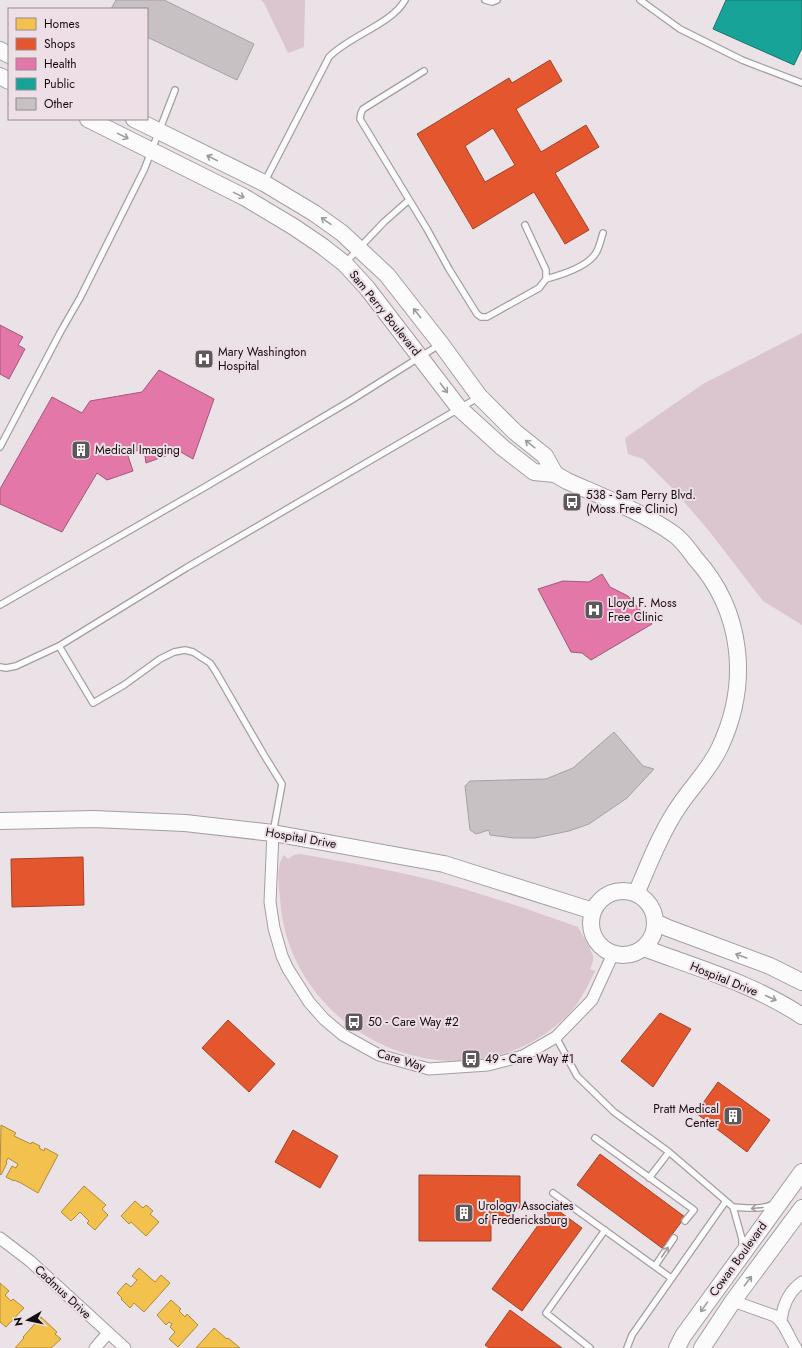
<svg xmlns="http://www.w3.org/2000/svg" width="802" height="1348" viewBox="0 0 802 1348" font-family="Jost,sans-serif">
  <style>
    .green { fill: #dbc6d0 }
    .homes { fill: #f2c14e; stroke: #af8b3b }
    .shops { fill: #e4572e; stroke: #a54125; fill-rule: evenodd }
    .health { fill: #e377a8; stroke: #a4577a }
    .public { fill: #17a398; stroke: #16766f }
    .building { fill: #c7c1c4; stroke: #a6a1a3 }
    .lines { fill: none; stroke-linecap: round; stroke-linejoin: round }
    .lane-casing { stroke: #a49ea1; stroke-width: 8 }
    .street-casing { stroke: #a49ea1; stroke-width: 13 }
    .secondary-casing { stroke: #a49ea1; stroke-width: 18 }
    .lane { stroke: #fcfbfb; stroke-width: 5.5 }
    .street { stroke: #fcfbfb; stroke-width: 11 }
    .secondary { stroke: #fcfbfb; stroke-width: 16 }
    .oneway { stroke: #9e9c9d }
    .labels { text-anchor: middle; stroke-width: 4; stroke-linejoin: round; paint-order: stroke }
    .street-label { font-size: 12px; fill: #120d0f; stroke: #eedee6 }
    .poi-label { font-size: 12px; fill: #120d0f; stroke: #eedee6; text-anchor: start }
  </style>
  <rect width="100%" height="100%" fill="#eae2e6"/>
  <path class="green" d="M261 0H305L304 47 288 53 264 3Z
    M802 333V625L763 601 709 531 674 490 643 459 628 454 625 438 703 384Z
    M300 854C350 863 401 871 450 885 493 897 535 912 578 927 580 930 592 952 593 956 594 960 592 965 590 969L595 971C587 988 579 1004 566 1017 462 1115 289 1038 280 899 279 885 275 867 284 855L288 859 294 855Z"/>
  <path class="homes" d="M1 1125 16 1133 14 1136 31 1144 32 1142 40 1146 39 1148 44 1151 45 1148 58 1155 38 1193 21 1183 14 1180V1181L6 1177 12 1166 16 1168 18 1164 8 1158 6 1162 7 1163 1 1175 0 1174Z
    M84 1186 106 1205 102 1209 108 1215 95 1230 87 1223 89 1221 80 1212 71 1221 61 1212Z
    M135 1201 143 1208 146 1205 153 1211 150 1214 159 1222 146 1236 131 1222 129 1224 121 1216Z
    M139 1268 155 1282 161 1275 170 1283 144 1312 134 1303 130 1308 121 1299 122 1298 117 1293 126 1283 131 1287 137 1280 132 1276Z
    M0 1283 9 1291 5 1295 11 1301 13 1299 24 1308 6 1327 0 1322Z
    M171 1300 181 1309 179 1311 185 1317 187 1314 198 1325 178 1347 169 1339 175 1332 170 1327 172 1324 169 1322 166 1325 157 1315Z
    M41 1317 57 1332 55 1334 61 1339 51 1348H15L24 1338 23 1337Z
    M214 1328 227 1339 228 1338 240 1348H196Z"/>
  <path class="shops" d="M550 60 562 81 516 109 541 152 586 125 599 147 555 173 589 230 565 244 534 192 473 229 417 134 509 78 512 83ZM493 128 515 165 485 182 465 146Z
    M83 857 84 905 12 907 11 859Z
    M660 1013 691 1029 653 1087 621 1061Z
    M228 1020 275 1064 249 1092 202 1048Z
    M718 1082 770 1120 747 1152 696 1113Z
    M293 1130 338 1156 320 1188 275 1162Z
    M600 1154 685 1217 662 1248 577 1185Z
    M419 1175 520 1176V1208H510V1218H491V1241H419Z
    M552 1206 582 1228 522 1311 492 1289Z
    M510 1310 562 1348H489L485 1345Z"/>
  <path class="health" d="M0 325 23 337 18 345 25 349 9 379 0 374Z
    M159 370 214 399 193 459 179 451 146 463 144 449 127 453 133 471 107 480 97 473 62 532 0 504V489L52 397 82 413 90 401 142 392Z
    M602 574 610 587 628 596 652 624 591 660 582 653 571 652 538 589 563 581 589 582Z"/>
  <path class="public" d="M726 0H802V48L794 65 713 29Z"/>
  <path class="building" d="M116 0H164L254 44 237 80 147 37V9H111Z
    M614 732 643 766 654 769 627 798 589 824 569 831 535 838H514L490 835 489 830 476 834 470 830 465 786 470 781 546 779 573 768Z"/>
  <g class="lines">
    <g class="lane-casing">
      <path id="lane" d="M485 0 492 2 497 0
        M640 0 680 29 742 60 802 83
        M424 71 363 109 361 113 360 119 427 229 449 269 477 314 481 317H487L539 288 546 279V270L525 225
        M265 181 329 57C349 36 392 24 405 0
        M346 262 384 222 409 200
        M546 279C561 275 590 266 597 251 600 245 601 239 603 233
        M0 447 61 331 80 298 144 170 175 90
        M0 605 205 487 350 401 439 345
        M59 646 93 703 124 685 160 659 174 652 185 650 193 652 210 663 216 672 264 755 282 784 273 833
        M0 667 6 668 16 666 59 646 186 568 479 397
        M556 1037 577 1076 614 1112 669 1152 733 1207 742 1239V1247
        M595 1138 694 1210 685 1221
        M649 1178 669 1152
        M553 1193 671 1278
        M733 1207C748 1208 760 1210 774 1204
        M655 1266 674 1238
        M590 1348 546 1313 605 1230
        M627 1348 632 1335 653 1305 726 1201"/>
    </g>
    <g class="street-casing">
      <path id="street" d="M273 833 270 902 274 928 282 956 288 969 309 1002 324 1019 343 1035 379 1055 429 1069 488 1065 523 1056 556 1037 592 1000 613 954
        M0 1238 30 1261 125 1348
        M733 1301 775 1316C786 1324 788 1337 796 1348
        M781 1320C783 1305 789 1291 802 1282
        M95 1348 108 1333"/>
    </g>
    <g class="secondary-casing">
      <path id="secondary" d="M0 50 9 55
        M0 76 9 81
        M88 119 244 197 294 227 322 246 345 264 367 288 459 408 503 448 534 472 555 474 567 481C603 497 643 512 675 535 683 541 689 550 695 558 743 611 750 683 720 747 709 771 689 789 675 812 659 837 648 866 636 894
        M134 119 264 183 314 213 342 233 387 275 441 344 479 396 515 432 545 456 555 474
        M0 821 94 819 185 823 273 833 444 864 593 911
        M591 923a32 32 0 1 1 64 0a32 32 0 1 1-64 0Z
        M655 922 668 928 770 966 802 982
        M644 948C697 968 754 984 802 1016
        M677 1348 683 1336 802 1172
        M702 1348 733 1301 802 1208"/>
    </g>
    <use href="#lane" class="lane"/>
    <use href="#street" class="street"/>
    <use href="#secondary" class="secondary"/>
  </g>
  <defs><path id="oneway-shaft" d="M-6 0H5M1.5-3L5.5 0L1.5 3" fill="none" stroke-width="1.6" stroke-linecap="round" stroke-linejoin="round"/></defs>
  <g class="oneway">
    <use href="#oneway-shaft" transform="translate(123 136) rotate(26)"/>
    <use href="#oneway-shaft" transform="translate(212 158) rotate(-154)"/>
    <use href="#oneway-shaft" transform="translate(239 195) rotate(26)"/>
    <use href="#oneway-shaft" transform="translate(326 221) rotate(-145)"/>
    <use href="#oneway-shaft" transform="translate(417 313) rotate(-128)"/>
    <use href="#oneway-shaft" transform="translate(444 388) rotate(53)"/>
    <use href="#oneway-shaft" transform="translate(530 444) rotate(-142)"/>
    <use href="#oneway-shaft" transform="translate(741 956) rotate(-160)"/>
    <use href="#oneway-shaft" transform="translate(771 998) rotate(24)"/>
    <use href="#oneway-shaft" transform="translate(757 1208) rotate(175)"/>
    <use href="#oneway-shaft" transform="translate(665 1252) rotate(-56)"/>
    <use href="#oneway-shaft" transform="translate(748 1281) rotate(-53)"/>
    <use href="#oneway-shaft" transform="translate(704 1307) rotate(125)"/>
  </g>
  <defs>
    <g id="hospital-square" transform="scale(1)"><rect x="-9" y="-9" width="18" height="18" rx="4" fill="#5e585a" stroke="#eedee6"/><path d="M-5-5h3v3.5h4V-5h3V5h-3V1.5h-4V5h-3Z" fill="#fff"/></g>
    <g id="building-square" transform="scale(1)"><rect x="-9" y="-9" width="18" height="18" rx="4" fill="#5e585a" stroke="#eedee6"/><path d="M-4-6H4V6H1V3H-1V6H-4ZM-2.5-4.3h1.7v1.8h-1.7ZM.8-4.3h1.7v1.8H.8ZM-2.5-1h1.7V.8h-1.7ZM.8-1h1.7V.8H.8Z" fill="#fff"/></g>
    <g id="bus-square" transform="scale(1)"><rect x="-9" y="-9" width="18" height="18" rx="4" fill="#5e585a" stroke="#eedee6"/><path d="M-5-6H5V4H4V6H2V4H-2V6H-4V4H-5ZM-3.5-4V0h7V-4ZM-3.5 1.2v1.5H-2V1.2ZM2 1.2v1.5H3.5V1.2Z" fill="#fff"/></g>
  </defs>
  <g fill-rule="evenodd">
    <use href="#hospital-square" x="204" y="359"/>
    <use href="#building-square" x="81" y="450"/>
    <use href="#bus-square" x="572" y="502"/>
    <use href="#hospital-square" x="594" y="610"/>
    <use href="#bus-square" x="354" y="1022"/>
    <use href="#bus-square" x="471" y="1059"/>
    <use href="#building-square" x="733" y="1116"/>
    <use href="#building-square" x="464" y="1213"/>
  </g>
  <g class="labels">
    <g class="street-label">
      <text transform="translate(385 313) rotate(51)" y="4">Sam Perry Boulevard</text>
      <text transform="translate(301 838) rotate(10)" y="4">Hospital Drive</text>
      <text transform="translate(724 979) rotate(22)" y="4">Hospital Drive</text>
      <text transform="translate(401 1060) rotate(17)" y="4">Care Way</text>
      <text transform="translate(738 1259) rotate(-54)" y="4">Cowan Boulevard</text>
      <text transform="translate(63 1292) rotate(43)" y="4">Cadmus Drive</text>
    </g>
    <g class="poi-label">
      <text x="218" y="356">Mary Washington<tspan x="218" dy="14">Hospital</tspan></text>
      <text x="95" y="454">Medical Imaging</text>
      <text x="586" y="499">538 - Sam Perry Blvd.<tspan x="586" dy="14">(Moss Free Clinic)</tspan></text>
      <text x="608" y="607">Lloyd F. Moss<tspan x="608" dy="14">Free Clinic</tspan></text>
      <text x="368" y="1026">50 - Care Way #2</text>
      <text x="485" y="1063">49 - Care Way #1</text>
      <text x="719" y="1113" text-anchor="end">Pratt Medical<tspan x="719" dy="14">Center</tspan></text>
      <text x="478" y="1210">Urology Associates<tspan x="478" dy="14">of Fredericksburg</tspan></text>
    </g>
  </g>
  <rect x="8" y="8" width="140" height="112" fill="#eedee6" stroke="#968a90"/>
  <rect x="16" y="18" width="20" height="12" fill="#f2c14e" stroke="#968a90"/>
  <text x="44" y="28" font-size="12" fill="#120d0f">Homes</text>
  <rect x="16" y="38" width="20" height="12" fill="#e4572e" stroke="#968a90"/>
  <text x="44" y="48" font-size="12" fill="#120d0f">Shops</text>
  <rect x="16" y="58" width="20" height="12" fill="#e377a8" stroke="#968a90"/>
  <text x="44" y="68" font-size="12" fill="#120d0f">Health</text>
  <rect x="16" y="78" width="20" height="12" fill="#17a398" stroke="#968a90"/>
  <text x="44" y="88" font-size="12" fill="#120d0f">Public</text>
  <rect x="16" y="98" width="20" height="12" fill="#c7c1c4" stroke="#968a90"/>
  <text x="44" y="108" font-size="12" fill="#120d0f">Other</text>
  <g transform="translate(28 1320) rotate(261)" stroke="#eedee6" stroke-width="3" paint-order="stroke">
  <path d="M0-3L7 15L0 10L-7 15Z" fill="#120d0f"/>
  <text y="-6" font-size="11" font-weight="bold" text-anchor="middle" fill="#120d0f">N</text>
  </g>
</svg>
